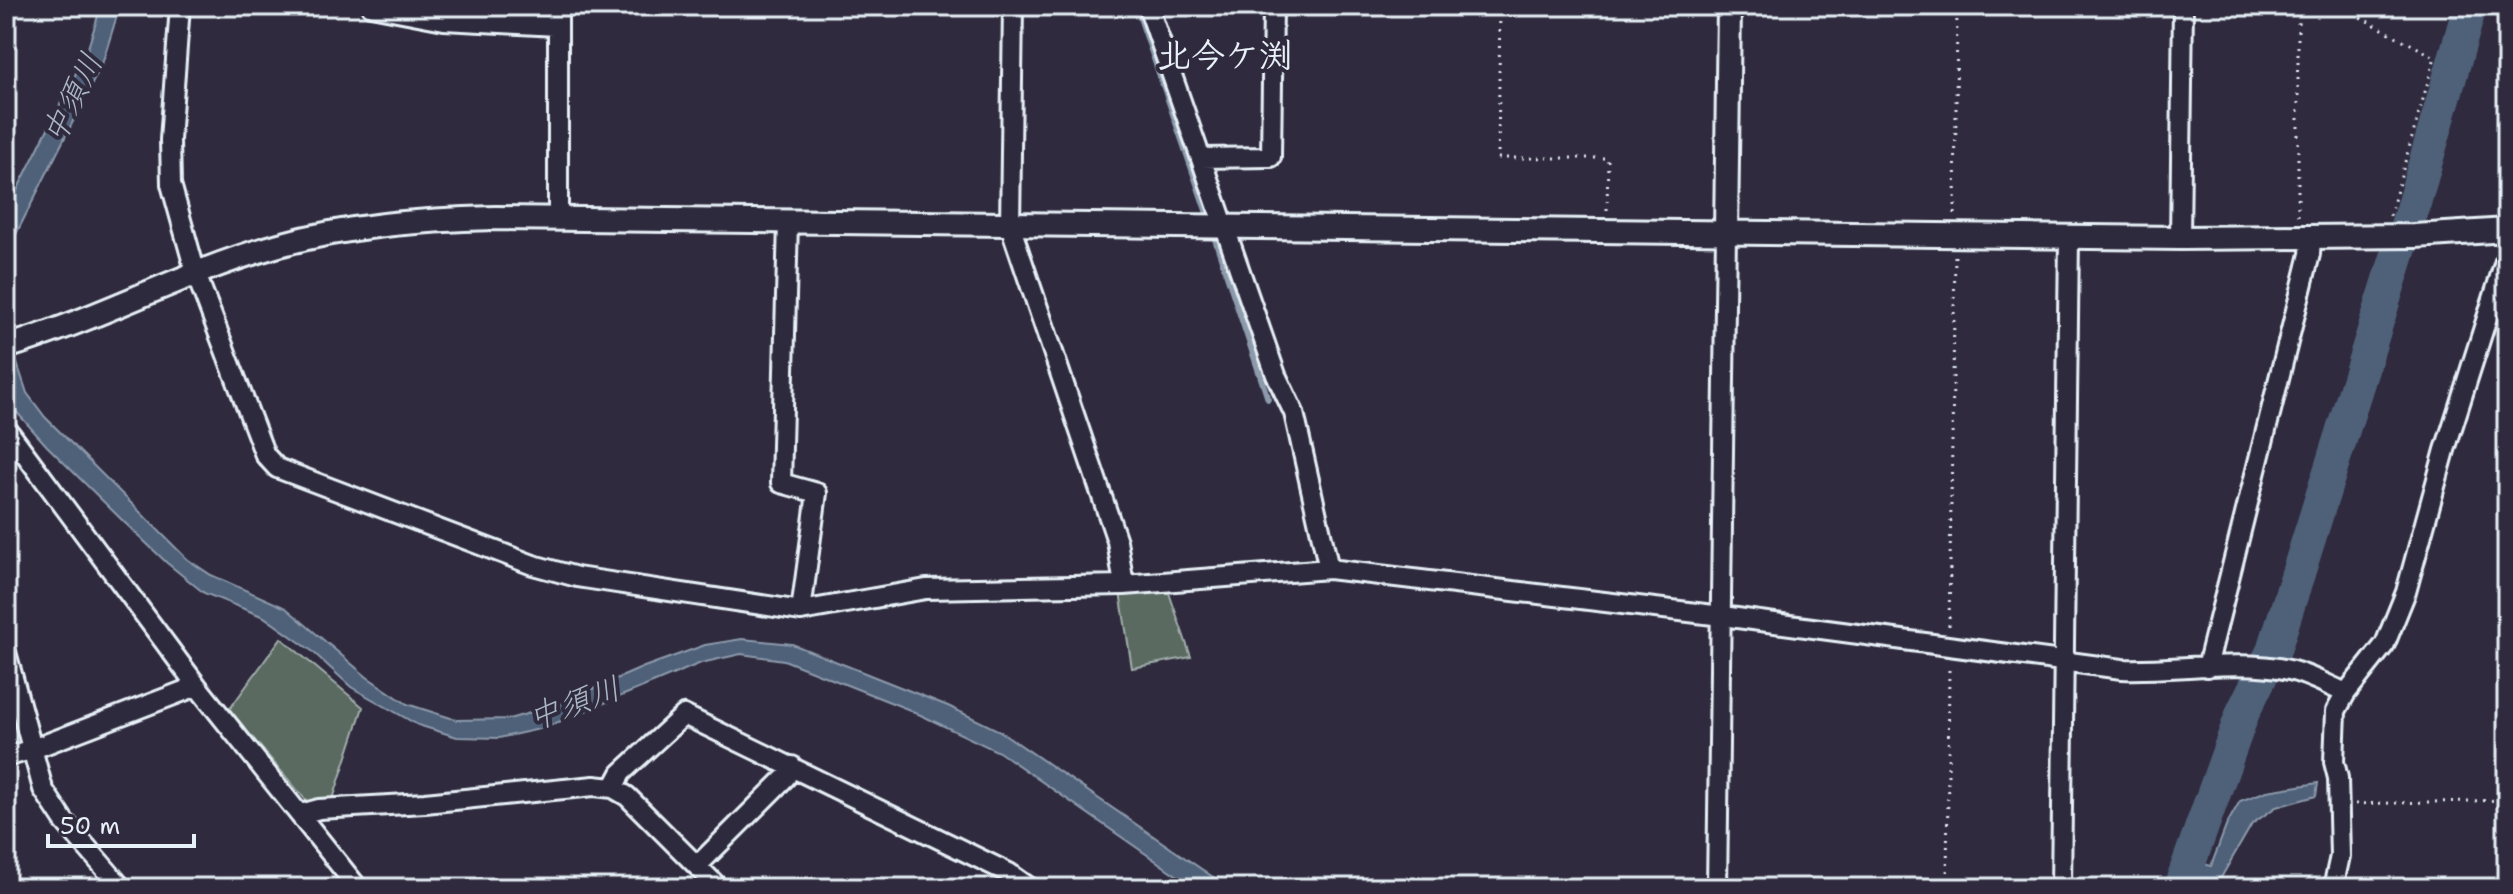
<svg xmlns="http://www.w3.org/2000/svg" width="2513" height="894" viewBox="0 0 2513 894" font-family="'Shantell Sans','Klee One',sans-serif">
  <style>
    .green { fill: #5a6a60; stroke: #a1aeac; stroke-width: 2 }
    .water { fill: #4f6079; stroke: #8c9aac; stroke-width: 2 }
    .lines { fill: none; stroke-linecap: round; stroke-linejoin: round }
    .stream { stroke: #8c9aac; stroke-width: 6 }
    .river { stroke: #4f6079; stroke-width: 34 }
    .minor-casing { stroke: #e8f1f8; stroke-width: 24 }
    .tertiary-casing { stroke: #e8f1f8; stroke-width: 28 }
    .path { stroke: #e8f1f8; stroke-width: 3; stroke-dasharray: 2 6; stroke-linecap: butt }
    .minor { stroke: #2f2a3d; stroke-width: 18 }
    .tertiary { stroke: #2f2a3d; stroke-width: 22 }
    .labels { text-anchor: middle; stroke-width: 8; stroke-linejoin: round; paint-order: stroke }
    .water-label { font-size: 32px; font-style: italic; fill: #abb7c5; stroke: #2f2a3d }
    .quarter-label { font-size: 34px; font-weight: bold; fill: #e8f1f8; stroke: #2f2a3d }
  </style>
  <rect width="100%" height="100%" fill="#2f2a3d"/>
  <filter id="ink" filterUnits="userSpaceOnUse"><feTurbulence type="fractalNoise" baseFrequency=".0125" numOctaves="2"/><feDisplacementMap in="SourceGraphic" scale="16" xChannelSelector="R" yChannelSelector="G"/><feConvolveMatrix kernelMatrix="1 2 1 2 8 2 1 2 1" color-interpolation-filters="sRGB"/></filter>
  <g filter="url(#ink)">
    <path class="green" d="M1167 587 1191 657 1132 668 1120 592Z
      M281 638 363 707 332 802 310 805 229 710Z"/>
    <path class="water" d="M101 6H120L102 64 6 254V212L87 51Z
      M6 330 27 393 45 417 187 559 211 575 286 608 367 677 407 704 457 720 509 719 554 706 644 667 705 645 742 639 792 644 948 706 1000 731 1229 888H1195L999 752 910 710 784 660 741 654 701 663 544 728 499 738 457 737 418 725 351 687 312 651 264 617 204 593 167 563 123 521 47 446 12 407 6 396Z
      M2318 783 2316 796 2276 807 2252 824 2215 888H2168L2178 856 2211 866 2227 824 2240 801 2267 791Z"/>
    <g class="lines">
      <path class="stream" d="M1136 6 1210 222
        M1213 233 1268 399
        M50 888 95 884"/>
      <path class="river" d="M2180 888 2243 712 2275 647 2414 203 2470 6"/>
      <g class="minor-casing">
        <path id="minor" d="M180 6 170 140 171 184 196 274 265 455 277 468 533 565 577 577 801 611 926 589 1124 585 1329 569 1722 616 2122 669C2175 671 2237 659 2289 670 2308 674 2327 685 2346 693
          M371 6 444 20 558 26
          M558 6V219
          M1013 6 1010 225 1117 541 1124 585
          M1148 6 1276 375 1294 413 1329 569
          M1201 158 1271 157 1273 6
          M788 222 781 483 817 493 801 611
          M2180 238 2183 6
          M6 428 197 686 358 888
          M6 652 43 789 64 821 122 888
          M2207 667 2310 254 2311 238
          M6 757 33 749 197 686
          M613 788 621 773 684 715 1009 873 1030 888
          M301 814 319 809 425 803 594 786 613 788 627 796 719 888
          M697 866 786 777 792 766
          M1717 888 1726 233
          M2061 888 2069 237
          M2333 888 2340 856 2338 778 2334 762 2336 711 2346 693 2385 644 2406 592 2445 450 2507 255"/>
      </g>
      <g class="tertiary-casing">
        <path id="tertiary" d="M1726 233 1729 6
          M6 347C99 319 185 271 279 245 350 225 422 220 495 218L2180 238 2415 236 2507 230"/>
      </g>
      <path class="path" d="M1500 6 1498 158H1608L1607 211
        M2298 6V218
        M2339 6 2435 57 2389 218
        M1955 214 1957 6
        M1949 626 1955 254
        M2355 804 2507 800
        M1947 888 1949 666"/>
      <use href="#minor" class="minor"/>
      <use href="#tertiary" class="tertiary"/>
    </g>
  </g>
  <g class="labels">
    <g class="water-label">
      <text transform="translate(72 98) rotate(-64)" y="11">中須川</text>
      <text transform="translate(574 703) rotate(-20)" y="11">中須川</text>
    </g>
    <g class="quarter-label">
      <text x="1225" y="67">北今ケ渕</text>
    </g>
  </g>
  <rect width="2513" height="894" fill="none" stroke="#2f2a3d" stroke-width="32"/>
  <rect x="16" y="16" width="2481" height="862" fill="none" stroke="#e8f1f8" stroke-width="3" filter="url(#ink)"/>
  <path d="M48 834v12h146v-12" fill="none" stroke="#e8f1f8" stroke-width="4"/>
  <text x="60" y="834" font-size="24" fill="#e8f1f8" stroke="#2f2a3d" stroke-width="6" paint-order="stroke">50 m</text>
</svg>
